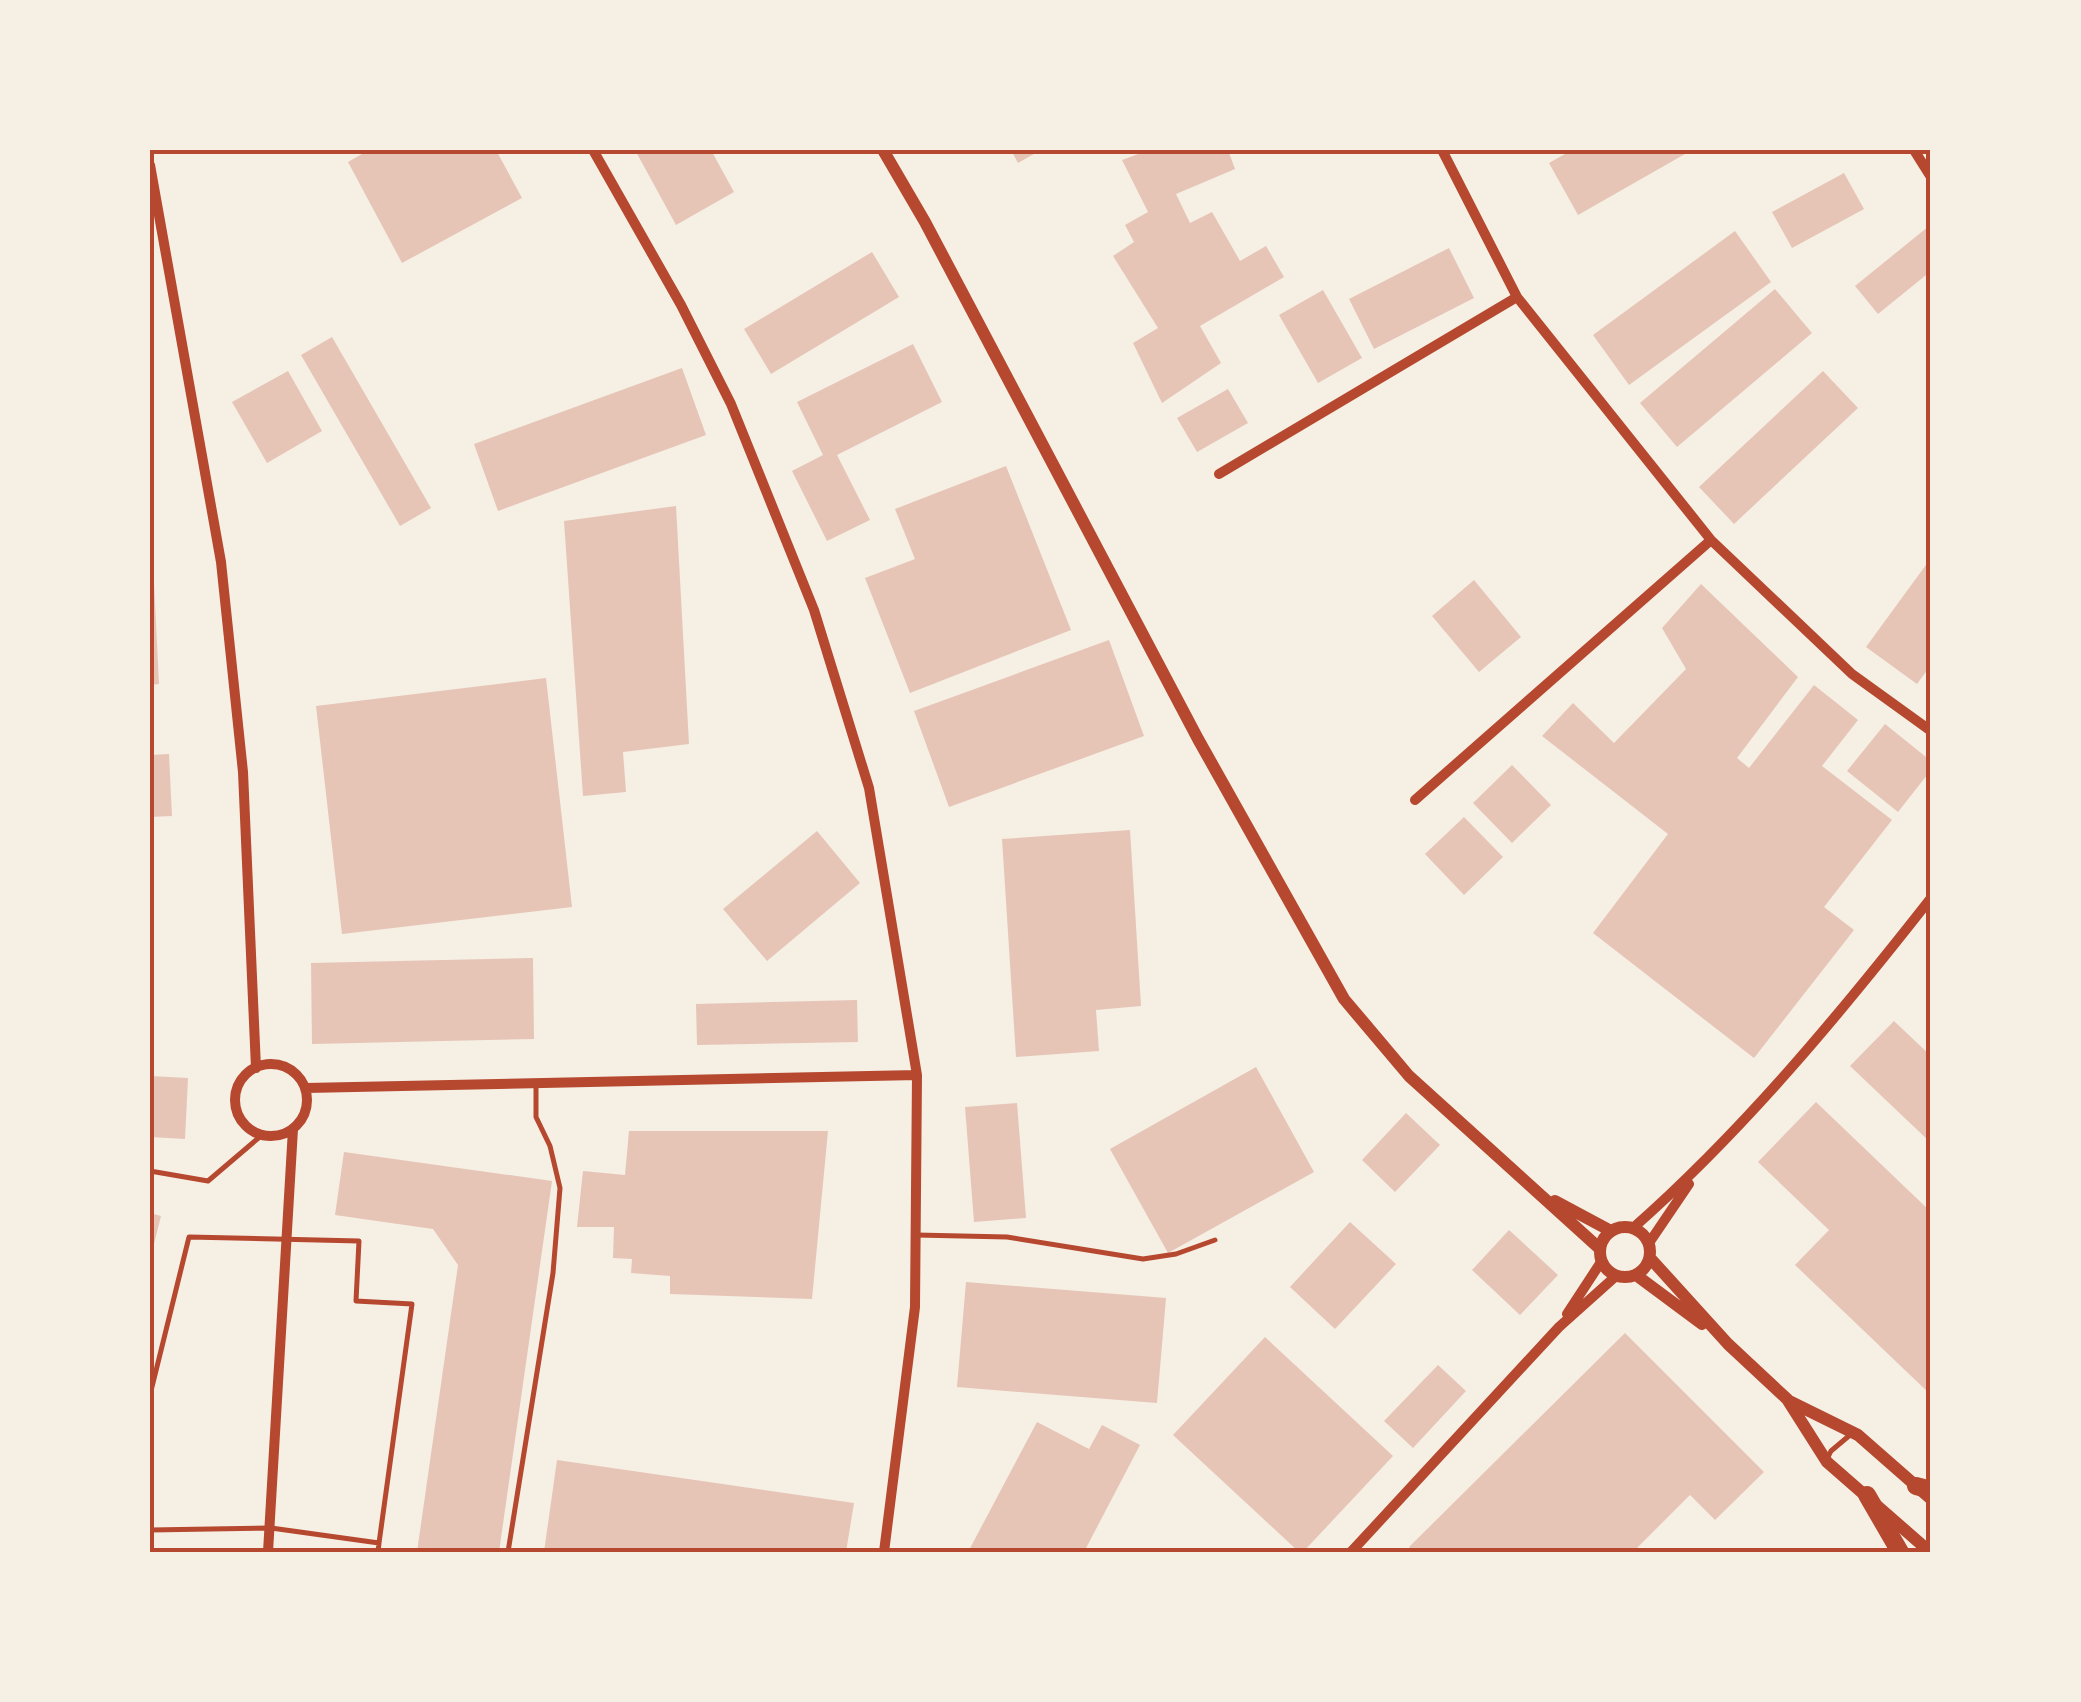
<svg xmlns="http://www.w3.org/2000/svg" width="2081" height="1702" viewBox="0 0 2081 1702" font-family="Quicksand,sans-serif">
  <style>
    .building { fill: #e6c5b7 }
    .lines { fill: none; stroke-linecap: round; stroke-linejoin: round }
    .service { stroke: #b5482f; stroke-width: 5 }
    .minor { stroke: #b5482f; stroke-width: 10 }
    .tertiary { stroke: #b5482f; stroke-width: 12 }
    .trunk { stroke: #b5482f; stroke-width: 18 }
    .neatline { fill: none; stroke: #b5482f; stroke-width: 4 }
  </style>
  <rect width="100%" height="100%" fill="#f6efe4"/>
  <path class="building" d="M369 150H496L522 198 402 263 348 162Z
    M635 150H711L734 192 676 225Z
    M1011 150H1041L1018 163Z
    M1149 150H1228L1235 169 1176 194 1190 223 1212 212 1240 261 1266 246 1284 277 1200 326 1221 363 1162 403 1133 343 1158 328 1113 256 1134 242 1125 225 1148 212 1122 160Z
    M1572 150H1692L1578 215 1549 163Z
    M1844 173 1864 209 1792 248 1772 212Z
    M1929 226 1931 271 1878 314 1855 286Z
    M1735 231 1771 282 1629 385 1593 335Z
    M1449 248 1474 298 1374 349 1349 299Z
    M872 252 899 297 771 374 744 329Z
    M1775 289 1812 333 1677 447 1640 403Z
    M1323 290 1362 358 1318 383 1279 315Z
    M332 337 431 508 400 526 301 355Z
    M913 344 942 402 837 455 870 520 827 541 792 471 823 455 797 402Z
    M682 368 706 435 498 511 474 444Z
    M288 371 322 431 267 463 232 402Z
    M1823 371 1858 408 1734 524 1699 487Z
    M1228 389 1248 423 1197 452 1177 418Z
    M1006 466 1071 630 910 693 865 578 915 559 895 509Z
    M676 506 689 744 623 752 626 792 583 796 564 521Z
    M1931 558V665L1917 684 1866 647Z
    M1474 580 1521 637 1479 672 1432 616Z
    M150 582H154L159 684 150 685Z
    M1701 584 1798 677 1737 758 1749 768 1814 685 1858 720 1822 766 1892 820 1824 907 1854 930 1754 1058 1593 933 1668 834 1542 736 1573 703 1614 743 1686 669 1662 628Z
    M1109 640 1144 736 949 807 914 711Z
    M546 678 572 907 342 934 316 706Z
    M1885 724 1931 761V770L1898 812 1847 771Z
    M169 754 172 816 150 817V755Z
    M1512 765 1551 805 1512 843 1473 803Z
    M1464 817 1503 857 1464 895 1425 854Z
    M1130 830 1141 1006 1096 1010 1099 1051 1016 1057 1002 839Z
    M817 831 860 883 767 961 723 909Z
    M533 958 534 1039 312 1044 311 963Z
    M857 1000 858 1042 697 1045 696 1004Z
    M1894 1021 1931 1056V1143L1850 1066Z
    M1256 1067 1314 1172 1168 1253 1110 1149Z
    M150 1076 188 1078 185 1139 150 1137Z
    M1816 1102 1931 1212V1395L1795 1265 1829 1230 1758 1162Z
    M1017 1103 1026 1218 974 1222 965 1107Z
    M1406 1113 1440 1145 1395 1192 1362 1160Z
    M629 1131H828L812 1299 670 1294V1276L631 1273 632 1259 613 1258 614 1227H577L583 1171 625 1175Z
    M344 1152 552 1181 499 1552H417L458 1265 433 1229 335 1215Z
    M150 1213 161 1216 151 1256H150Z
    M1350 1222 1396 1264 1335 1329 1290 1287Z
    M1509 1230 1558 1275 1520 1315 1472 1270Z
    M966 1282 1166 1298 1157 1403 957 1387Z
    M1625 1333 1764 1472 1715 1520 1690 1495 1633 1552H1414L1409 1547Z
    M1265 1337 1393 1456 1303 1552H1299L1173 1435Z
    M1438 1365 1466 1391 1413 1448 1384 1421Z
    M1037 1422 1089 1449 1102 1425 1140 1445 1084 1552H968Z
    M557 1460 854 1503 846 1552H544Z"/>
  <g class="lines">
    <path class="service" d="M150 1171 208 1181 262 1135
      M916 1235 1007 1237 1143 1259 1176 1254 1215 1240
      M150 1395 189 1237 359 1241 356 1301 412 1304 379 1543
      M1827 1459 1831 1451 1850 1435
      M150 1530 271 1528 379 1543 378 1552
      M508 1552 553 1273 560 1188 550 1146 536 1117V1086"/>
    <path class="minor" d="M593 150 681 305 731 404 814 610 869 788 917 1075 915 1307 884 1552
      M1442 150 1517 297 1711 540 1852 674 1931 731
      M1914 150 1931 177
      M150 165 221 562 243 772 256 1068
      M1219 474 1517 297
      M1415 800 1711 540
      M235 1100a36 36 0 1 1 72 0a36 36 0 1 1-72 0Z
      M306 1088 917 1075
      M1633 1228C1744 1130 1840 1014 1931 898
      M1649 1243 1689 1184
      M1567 1314 1601 1262
      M268 1552 293 1129
      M1351 1552 1559 1327 1616 1276"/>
    <path class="tertiary" d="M883 150 925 222 1198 739 1344 999 1409 1076 1599 1248
      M1555 1201 1611 1231
      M1600 1252a25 25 0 1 1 50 0a25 25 0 1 1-50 0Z
      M1650 1258 1728 1344 1787 1399 1827 1462 1930 1552
      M1636 1275 1702 1324
      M1789 1401 1858 1435 1931 1499"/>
    <path class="trunk" d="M1916 1486 1931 1490
      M1867 1495 1900 1552"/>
  </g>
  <rect width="2081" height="1702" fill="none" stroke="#f6efe4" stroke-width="305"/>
  <rect x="152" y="152" width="1776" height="1398" class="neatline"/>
</svg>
